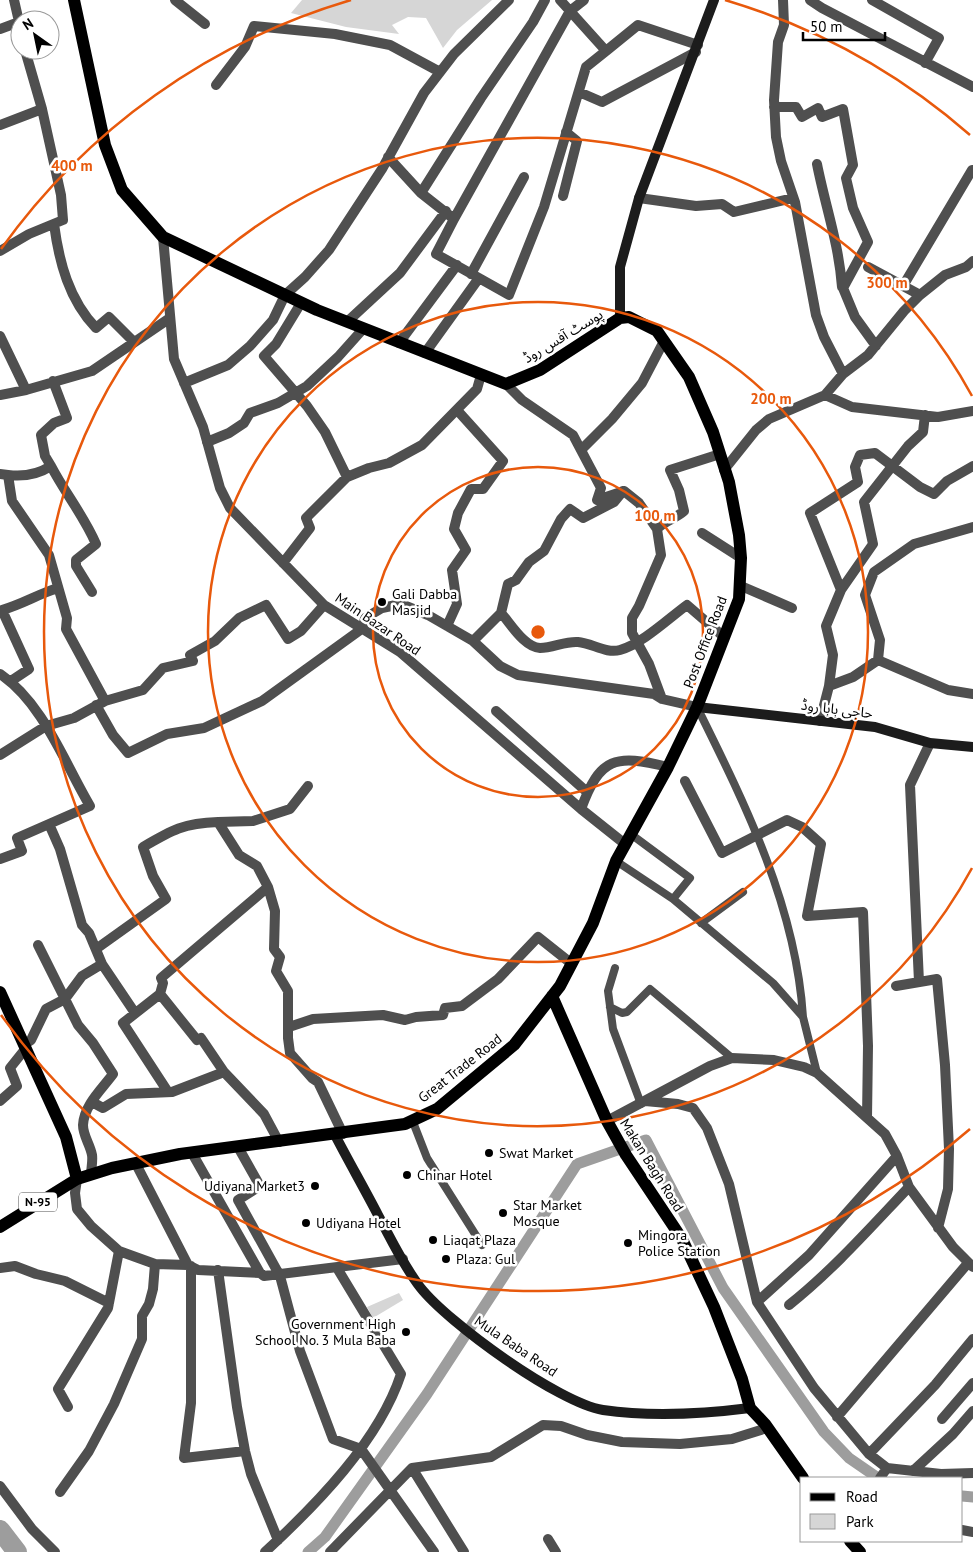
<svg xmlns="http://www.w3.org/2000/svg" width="973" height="1552" viewBox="0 0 973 1552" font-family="'PT Sans','Noto Sans Arabic',sans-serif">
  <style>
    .green { fill: #d6d6d6 }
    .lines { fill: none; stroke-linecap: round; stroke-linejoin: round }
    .canal { stroke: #9d9d9d; stroke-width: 11 }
    .river { stroke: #9d9d9d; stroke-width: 20 }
    .pedestrian { stroke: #4f4f4f; stroke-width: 8 }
    .minor { stroke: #4f4f4f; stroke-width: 10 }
    .tertiary { stroke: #4f4f4f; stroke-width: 10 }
    .secondary { stroke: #1c1c1c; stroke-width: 10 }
    .primary { stroke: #000; stroke-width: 12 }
    .ring { fill: none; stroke: #e8590c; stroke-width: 2.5 }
    .poi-dot { fill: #000; stroke: #fff; stroke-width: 2 }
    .labels { text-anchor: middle; stroke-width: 5; stroke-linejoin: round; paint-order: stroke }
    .shield { fill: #fff; stroke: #4c4c4c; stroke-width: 1 }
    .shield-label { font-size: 12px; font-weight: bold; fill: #000 }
    .street-label { font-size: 14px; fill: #000; stroke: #fff }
    .poi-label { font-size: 14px; fill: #000; stroke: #fff; text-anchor: start }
    .centre { fill: #e8590c; stroke: #fff; stroke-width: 2.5 }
    .ring-label { font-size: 15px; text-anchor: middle; font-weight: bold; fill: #e8590c; stroke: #fff; stroke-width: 5; stroke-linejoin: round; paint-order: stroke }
  </style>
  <rect width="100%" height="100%" fill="#fff"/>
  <path class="green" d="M302 0H492L457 30 443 48 426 18 408 17 392 25 399 34 346 27 291 13Z
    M399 1293 403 1300 373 1318 367 1307Z"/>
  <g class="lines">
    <path class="canal" d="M962 1496 973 1497
      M308 1552 325 1537 427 1394 577 1164 646 1140 723 1288 824 1432 849 1458 878 1478"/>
    <path class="river" d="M0 1530 17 1552"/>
    <path class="pedestrian" d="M697 707C745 804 796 906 803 1017
      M632 835 690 878 673 899
      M616 861 673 899 773 983 803 1017 817 1073
      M701 923 743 892
      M615 968 608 991 613 1029 641 1104
      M610 1007 622 1013 627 1012 650 989 732 1058
      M413 1122 427 1158 482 1245"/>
    <path class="minor" d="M14 0 20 26
      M175 0 205 24
      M783 0 784 25 778 42 774 100 776 137 781 161 795 202 816 315 824 337 843 374
      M810 0 822 8 973 87
      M872 0 939 38 925 63
      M0 29 19 22
      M606 51 638 25 698 45
      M216 85 245 47 254 26 335 34 390 45 440 72
      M579 92 602 102 696 52
      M774 107H796L802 117 818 108 822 117 843 109 853 165 846 178 853 208 868 242 843 288 855 317 876 346
      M0 125 42 109 25 50
      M388 157 421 193 454 219 436 254 509 295 544 207 586 67 606 51 570 11 584 0
      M817 164C825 205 839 244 842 287
      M421 193 481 98 533 22 545 0
      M563 196 577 141 566 132
      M639 198 696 206 722 204 734 212 793 198
      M454 219 570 11 560 0
      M54 224C59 262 69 300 96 328L109 317 134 342
      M163 237 174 359 203 427 220 488 230 508 324 605 400 652 581 809 625 844
      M0 251 29 234 63 220 61 195 42 109
      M868 267 920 295
      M471 274 524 177
      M903 286 972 170
      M301 303 276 344 264 356 307 406 325 432 347 477
      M347 322 400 273 446 211
      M0 336 26 390
      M399 343 457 265
      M425 353 479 278
      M184 383 228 365 250 346 273 320 285 295 305 277 329 250 382 169 424 93 454 54 509 0
      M506 384 522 400 573 435 601 488 597 500 624 491 639 503 657 529 661 555 639 606 632 618V633L649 664 662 699
      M0 395 26 390 92 371 170 318
      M825 395 852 407 938 417 973 411
      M207 442 229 433 244 423 250 413 278 403 307 386 338 357 363 329
      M582 449 612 419 642 383 664 341
      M51 466 45 456 41 435 54 423 67 418 53 381
      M724 470 756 430 769 419 825 395 843 374 868 355 904 311 920 295 945 275 966 267 973 261
      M0 474 8 475 12 501 49 555 67 618 66 629 105 701
      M8 475C24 477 37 475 51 466 65 493 84 516 96 544L76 560V566L92 592
      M657 529C664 521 675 519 684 511L679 490 670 470 720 454
      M702 533 741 558
      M283 563 310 528 306 518 347 477 369 468 389 463 422 445 477 389 481 375
      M741 586 792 608
      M841 590 810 513 858 482 855 467 860 455 875 453 920 487 934 494 947 481 973 466
      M501 613C511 624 524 647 540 648 553 648 565 641 578 642 592 643 606 654 620 650 642 644 669 618 687 605L724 637
      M447 626 457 604 452 570 466 550 454 529 458 513 471 489H483L503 461 457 410
      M473 641 501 613 508 584 516 580 529 562 544 551 561 519 570 509 583 518 614 502 623 491
      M878 660 948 690 973 694
      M0 674C43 703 64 762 90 806L49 824 60 849 82 925 89 933 102 964 82 976 65 999 46 1009 31 1040 25 1044
      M11 681 29 669 2 610C23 604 38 594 58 588
      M829 686 833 655 826 626 841 590 873 544 864 502 908 446 923 432 925 415
      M96 705 113 735 128 753 167 734 204 728 262 701 363 628 365 618 382 608 401 604 428 615 473 641 500 666 518 675 654 694 662 699 697 707
      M496 711 587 792
      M820 721 829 686 853 677 878 660 880 640 865 595 874 572 914 544 973 527
      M0 755 46 726 74 718 105 701 143 690 163 668 193 661 190 655 215 641 239 618 266 605 288 639 301 631 324 605
      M685 781 722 853 787 820 802 827 821 844 807 916 863 912 868 1046 867 1118
      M308 786 290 809 253 821 218 822 239 855 257 866 268 887 275 911 274 949 280 957 276 971 288 991V1038L290 1053 312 1078 318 1082 343 1134
      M581 809C600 757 615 754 668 767
      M0 859 22 851 17 838 49 824
      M38 945 78 1025 93 1043 113 1074C102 1089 84 1105 83 1125 83 1136 90 1144 92 1155 93 1161 91 1169 91 1175
      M96 949 166 899 153 876 143 847C172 830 184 823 218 822
      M102 964 135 1013
      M919 982 910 785 930 743
      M896 986 937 979 945 1065 949 1149 948 1189 938 1228
      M160 994 197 1040 201 1038 224 1072
      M289 1027 313 1019 383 1015 405 1020 416 1017 443 1015 445 1008 462 1006 498 979 538 937 572 964
      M168 1092 123 1023 160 994 163 983 161 978 268 887
      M0 1101 17 1086 10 1068 26 1048
      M645 1101 678 1104 693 1108 707 1128 729 1184 757 1302 814 1388 869 1454 887 1468 941 1474 973 1473
      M92 1102 103 1108 126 1094 172 1092 224 1072 264 1114 279 1142
      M607 1121 710 1066 732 1058 774 1060 804 1067 817 1073 885 1134 897 1156 909 1187 953 1247 973 1267
      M238 1147 260 1186 238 1200 280 1276 300 1351 333 1439 361 1449 434 1552
      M192 1153 260 1273
      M136 1164 188 1265
      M77 1179 75 1193 77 1209 91 1226 119 1251 155 1264 188 1265 198 1270 260 1273 264 1276 403 1259
      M191 1266V1403L184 1458 245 1451
      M0 1268 15 1266 36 1274 65 1281 109 1303
      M218 1270 237 1407 245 1451 251 1474 278 1540
      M757 1302 809 1255 897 1156
      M789 1305C833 1270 870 1228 909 1187
      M68 1407 58 1389 108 1308 119 1251
      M837 1417 968 1263
      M942 1419 973 1383
      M869 1454 935 1385 973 1339
      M412 1468 464 1552
      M913 1471 953 1434 973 1411
      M880 1478 887 1468
      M0 1486 32 1529 55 1552
      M60 1492 89 1451 114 1404 142 1339V1316L149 1304 153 1289 155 1264
      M548 1539 556 1552
      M265 1552C316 1505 379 1441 401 1374L337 1268
      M330 1552 412 1468 491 1457 543 1425 561 1426 587 1435 622 1442 680 1444 732 1439 767 1428"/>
    <path class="tertiary" d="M962 1530 973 1532"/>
    <path class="secondary" d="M620 318V267L639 198 714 0
      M697 707 875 727 930 743 973 747
      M335 1135C349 1162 364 1188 378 1215 391 1239 403 1265 420 1287 448 1323 559 1403 603 1410 651 1417 703 1414 750 1408"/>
    <path class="primary" d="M0 992 66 1137 77 1179
      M552 996 607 1121 626 1155 682 1239 714 1307 742 1379 750 1408 765 1424 803 1478
      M0 1227 77 1179 112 1168 180 1154 405 1124 437 1109 514 1045 560 986 593 923 616 861 668 767 697 707 739 599 741 558 739 535 729 482 713 432 689 377 657 331 629 317 620 318 540 370 506 384 317 310 163 237 122 190 105 145 74 0
      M850 1541 860 1552"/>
  </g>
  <g class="ring">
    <circle cx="538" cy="632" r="165"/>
    <circle cx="538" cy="632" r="330"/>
    <path d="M972 868A494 494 0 1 1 972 396"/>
    <path d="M970 1129A659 659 0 0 1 1 1015M1 249A659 659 0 0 1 351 0M725 0A659 659 0 0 1 970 135"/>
  </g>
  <g class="poi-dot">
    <circle cx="382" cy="602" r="5"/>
    <circle cx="489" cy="1153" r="5"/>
    <circle cx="407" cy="1175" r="5"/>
    <circle cx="315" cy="1186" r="5"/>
    <circle cx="503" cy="1213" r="5"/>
    <circle cx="306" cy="1223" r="5"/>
    <circle cx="433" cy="1240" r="5"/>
    <circle cx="628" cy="1243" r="5"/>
    <circle cx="446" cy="1259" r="5"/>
    <circle cx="406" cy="1332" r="5"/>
  </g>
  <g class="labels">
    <rect class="shield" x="19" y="1192.5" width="38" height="19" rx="4"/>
    <g class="shield-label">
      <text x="38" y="1206">N-95</text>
    </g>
    <g class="street-label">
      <text transform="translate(563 336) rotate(-31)" y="5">پوسٹ آفس روڈ</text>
      <text transform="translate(378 624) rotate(34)" y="5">Main Bazar Road</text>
      <text transform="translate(705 642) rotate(-69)" y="5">Post Office Road</text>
      <text transform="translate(837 709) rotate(7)" y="5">حاجی بابا روڈ</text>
      <text transform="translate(460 1068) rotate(-38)" y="5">Great Trade Road</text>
      <text transform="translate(652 1165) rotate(58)" y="5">Makan Bagh Road</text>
      <text transform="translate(516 1346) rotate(34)" y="5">Mula Baba Road</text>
    </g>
    <g class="poi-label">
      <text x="392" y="599">Gali Dabba<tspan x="392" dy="16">Masjid</tspan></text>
      <text x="499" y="1158">Swat Market</text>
      <text x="417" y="1180">Chinar Hotel</text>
      <text x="305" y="1191" text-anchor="end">Udiyana Market3</text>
      <text x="513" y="1210">Star Market<tspan x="513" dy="16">Mosque</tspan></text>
      <text x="316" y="1228">Udiyana Hotel</text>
      <text x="638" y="1240">Mingora<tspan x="638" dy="16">Police Station</tspan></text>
      <text x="443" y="1245">Liaqat Plaza</text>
      <text x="456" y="1264">Plaza: Gul</text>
      <text x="396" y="1329" text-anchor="end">Government High<tspan x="396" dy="16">School No. 3 Mula Baba</tspan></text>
    </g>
  </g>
  <circle cx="538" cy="632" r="8" class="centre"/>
  <g class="ring-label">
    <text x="72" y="171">400 m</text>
    <text x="887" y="288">300 m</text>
    <text x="771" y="404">200 m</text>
    <text x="655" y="521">100 m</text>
  </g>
  <rect x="800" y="1477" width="162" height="65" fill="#ffffff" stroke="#999999"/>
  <rect x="810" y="1493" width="25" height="8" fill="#000000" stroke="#999999"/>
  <text x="846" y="1502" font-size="15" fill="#000000">Road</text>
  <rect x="810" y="1514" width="25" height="15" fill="#d6d6d6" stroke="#999999"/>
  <text x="846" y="1527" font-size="15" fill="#000000">Park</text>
  <g transform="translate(35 35) rotate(327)"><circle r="24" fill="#ffffff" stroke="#999999"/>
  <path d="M0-4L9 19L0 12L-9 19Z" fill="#000000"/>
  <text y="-8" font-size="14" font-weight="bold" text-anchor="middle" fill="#000000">N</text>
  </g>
  <path d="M803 32v8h82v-8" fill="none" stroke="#000000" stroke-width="2.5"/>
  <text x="810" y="32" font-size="15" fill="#000000" stroke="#ffffff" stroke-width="4" paint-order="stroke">50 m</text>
</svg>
